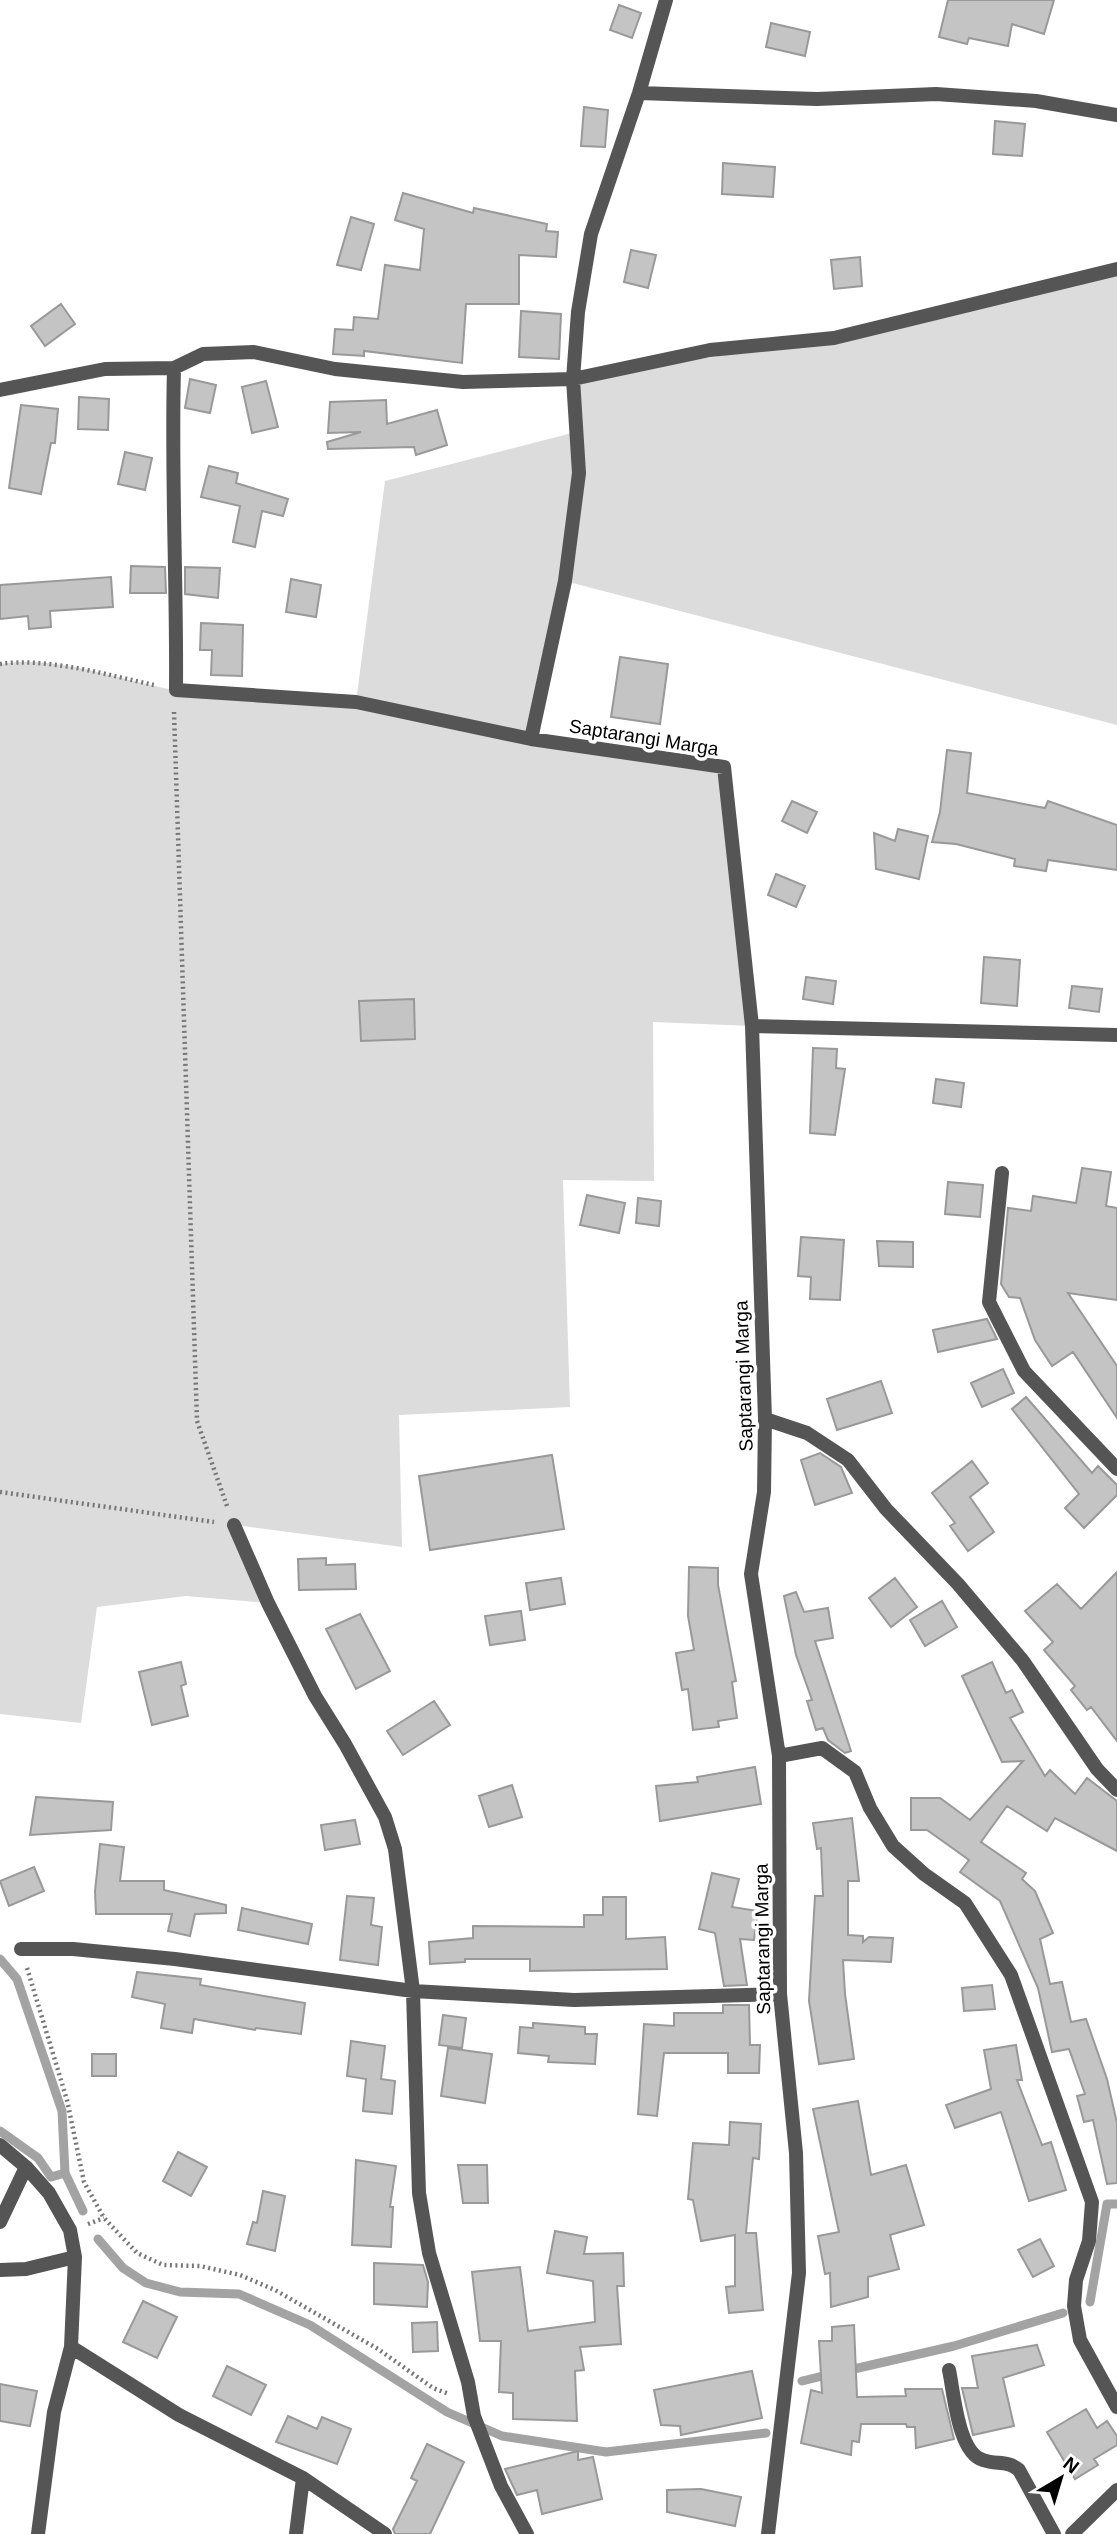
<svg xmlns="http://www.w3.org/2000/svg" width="1117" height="2534" viewBox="0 0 1117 2534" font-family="Arial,sans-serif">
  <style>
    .green { fill: #dcdcdc }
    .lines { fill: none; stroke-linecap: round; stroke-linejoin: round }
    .stream { stroke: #a3a3a3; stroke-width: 9 }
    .building { fill: #c4c4c4; stroke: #999; stroke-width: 2 }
    .path { stroke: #777; stroke-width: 4.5; stroke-dasharray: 2 3.5; stroke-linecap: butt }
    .street { stroke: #555; stroke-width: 14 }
    .labels { text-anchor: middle; stroke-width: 7; stroke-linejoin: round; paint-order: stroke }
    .street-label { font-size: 19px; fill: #000; stroke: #fff }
  </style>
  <rect width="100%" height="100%" fill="#fff"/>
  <path class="green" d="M1117 269V725L565 581 531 738 724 767 752 1026 653 1022 654 1181 563 1180 570 1407 399 1415 402 1547 235 1525 268 1603 186 1596 97 1607 81 1723 0 1714V664C57 655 118 680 174 690 230 699 299 698 356 702L385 481 576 432 573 379 834 338Z"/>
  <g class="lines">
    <path class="stream" d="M0 1959 17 1979 62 2111 65 2173 83 2211
      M0 2131 38 2158 51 2177 65 2173
      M98 2239 123 2268 146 2283 180 2292 239 2294 310 2325 447 2412 502 2436 606 2452 766 2433
      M1090 2302 1107 2204H1117
      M845 2371 954 2346 1063 2313
      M802 2381 831 2374"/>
  </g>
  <path class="building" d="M948 0H1054L1044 34 1012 24 1008 46 969 38 967 44 939 37Z
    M619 5 641 13 632 38 610 30Z
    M771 23 810 32 805 56 766 47Z
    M584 107 608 110 605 147 581 146Z
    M995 121 1025 124 1022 156 993 154Z
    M723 163 775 167 773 197 722 194Z
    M403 193 473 213 474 208 547 224 546 231 558 232 556 257 519 255V304H466L462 363 364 351V356L333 354 335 329 353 330 354 317 378 319 385 265 420 270 424 229 395 220Z
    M351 217 374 224 361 270 337 265Z
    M631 250 656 255 648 288 624 282Z
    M860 257 862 286 834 289 831 260Z
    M61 304 75 324 45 346 31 326Z
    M521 311 561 314 559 359 519 357Z
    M190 379 216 385 210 413 185 408Z
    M266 381 278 427 252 433 242 387Z
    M79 397 109 399 108 430 78 429Z
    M386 400 387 424 437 410 447 445 416 455 414 447 328 449 327 442 361 432 328 433 330 402Z
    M21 405 58 409 55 443H51L41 494 9 488Z
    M125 452 152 458 145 490 118 484Z
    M209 466 238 473 236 483 288 499 283 516 262 511 255 547 233 542 240 506 201 497Z
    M131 566 165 567 166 593H130Z
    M185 567 220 568 218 598 185 594Z
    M111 577 113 607 50 611 51 627 29 629 28 616 0 619V585Z
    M291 579 321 585 316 617 286 612Z
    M201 623 243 625 242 676 211 675 212 650H200Z
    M620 657 668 664 660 724 611 717Z
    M947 750 971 753 967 793 1045 808 1048 801 1117 825V870L1048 860 1046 871 1014 866 1015 859 956 844 932 842 940 812Z
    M792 801 817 812 807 833 782 821Z
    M898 829 928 836 919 879 876 869 874 833 895 841Z
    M776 874 805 886 796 907 768 895Z
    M984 957 1020 960 1017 1006 981 1003Z
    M806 977 836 981 833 1004 803 999Z
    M1072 986 1102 989 1099 1012 1069 1008Z
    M414 999 415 1039 361 1041 359 1001Z
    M813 1048 837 1049 836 1068 845 1069 835 1135 810 1133Z
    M936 1079 964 1083 961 1107 933 1103Z
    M1082 1168 1111 1172 1106 1206 1117 1208V1300L1068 1293 1117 1366V1418L1073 1352 1052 1366 1035 1340 1020 1298 1009 1297 1001 1284 1008 1208 1031 1211 1033 1196 1076 1203Z
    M948 1182 983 1185 980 1217 945 1214Z
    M587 1195 625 1203 619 1233 580 1225Z
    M638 1198 661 1201 659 1226 636 1223Z
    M801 1237 844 1240 840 1300 810 1299 811 1277 798 1276Z
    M877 1241 913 1242V1267L879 1266Z
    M987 1319 997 1339 938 1352 933 1330Z
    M1003 1369 1014 1393 982 1407 971 1383Z
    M881 1381 892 1413 837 1430 827 1399Z
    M1026 1397 1092 1473 1098 1466 1117 1485V1495L1084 1528 1065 1508 1079 1494 1012 1409Z
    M820 1453 841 1467 852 1493 815 1505 801 1460Z
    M552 1455 564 1529 430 1550 419 1476Z
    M972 1461 988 1483 970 1497 994 1532 968 1551 950 1526 955 1523 932 1493Z
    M326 1558V1565L355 1564 356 1589 299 1590 298 1559Z
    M689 1567 718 1568V1585L736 1681 732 1682 737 1718 718 1721 719 1727 693 1730 688 1689 682 1690 676 1653 694 1650 688 1616Z
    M1117 1572V1741L1091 1707 1087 1710 1071 1690 1075 1686 1044 1650 1053 1642 1025 1611 1057 1584 1081 1609Z
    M561 1578 565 1604 530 1610 526 1583Z
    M895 1578 917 1607 891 1627 869 1598Z
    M796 1592 804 1612 828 1608 833 1638 815 1641 851 1751 845 1753 828 1740 823 1728 816 1730 807 1701 812 1700 796 1655 784 1596Z
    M942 1601 957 1627 925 1646 910 1620Z
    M521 1611 525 1640 490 1645 485 1616Z
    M360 1614 390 1671 356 1689 326 1629Z
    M181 1662 186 1684 181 1686 188 1716 152 1725 139 1672Z
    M992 1662 1006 1693 1012 1690 1023 1712 1010 1718 1045 1776 1050 1770 1075 1794 1087 1778 1117 1801V1851L1055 1818 1047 1831 1007 1806 981 1842 1026 1873 1022 1879 1035 1891 1053 1933 1040 1939 1050 1984 1062 1982 1071 2022 1086 2019 1107 2079 1117 2123V2183L1107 2184 1093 2120 1084 2122 1077 2096 1085 2094 1069 2049 1052 2052 1038 1988 1000 1901 960 1872 969 1860 927 1830H911V1798H940L970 1820 1023 1761 1002 1762 962 1676Z
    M434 1701 450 1725 403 1755 387 1731Z
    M755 1767 761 1804 660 1821 656 1786 698 1782 697 1777Z
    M512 1785 522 1817 489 1827 479 1796Z
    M36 1797 113 1802 111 1830 30 1835Z
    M852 1818 859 1881H848V1935L863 1936V1942L869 1937 893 1938 891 1962 843 1960 845 1994 854 2059 819 2064 809 2001 815 1896H823L821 1848 817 1849 813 1823Z
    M355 1820 360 1844 325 1850 321 1825Z
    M100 1844 124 1847 120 1881H164V1890L226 1905V1913L195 1914 190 1936 168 1931 172 1914H96L95 1891Z
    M34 1867 44 1891 9 1906 0 1881Z
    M712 1873 739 1879 732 1907 758 1911 754 1940 740 1939 747 1985 724 1986 715 1933 699 1929Z
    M347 1896 374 1898 371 1925 382 1927 378 1965 340 1960Z
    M603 1897H626V1939L665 1937 667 1969 530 1971V1959H465V1962L430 1964 429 1942 473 1938V1926L584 1927V1915H603Z
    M242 1908 312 1924 308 1944 238 1930Z
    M137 1972 201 1979 200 1985 305 2003 301 2034 256 2028 255 2030 194 2019 192 2033 161 2028 165 2004 132 1997Z
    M992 1985 995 2009 964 2011 962 1988Z
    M723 2005H749L750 2045H760L759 2073H728V2053H664L657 2116 638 2114 644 2024 674 2026V2013H723Z
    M443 2015 466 2018 462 2048 439 2045Z
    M533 2023 585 2027V2034H597L595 2064 548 2062 549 2056 518 2053 520 2027 533 2028Z
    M351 2041 385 2046 381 2079 395 2081 392 2114 363 2111 366 2079 347 2076Z
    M1016 2045 1022 2080H1017L1042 2145 1051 2142 1066 2190 1029 2201 1001 2112 955 2128 946 2105 991 2089 984 2050Z
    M448 2048 492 2054 485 2103 441 2096Z
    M92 2054H116V2076H92Z
    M858 2101 871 2175 906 2165 924 2225 890 2235 899 2269 868 2277V2297L831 2307 830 2273 825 2274 818 2236 839 2232 813 2109Z
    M730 2122 761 2124 759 2159 753 2158 746 2233H756L763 2310 729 2313 726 2287 735 2286V2235L701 2241 693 2200 688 2199 693 2143 729 2145Z
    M178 2152 207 2167 191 2196 163 2181Z
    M356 2160 396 2166 390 2207H393L391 2247 352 2245Z
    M458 2165H487L488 2203H463Z
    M263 2191 285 2196 275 2251 247 2244 253 2222 257 2223Z
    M555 2231 587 2237 584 2254 623 2253 624 2286H617L621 2344 580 2347 584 2370 575 2371 577 2421 513 2419V2393L499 2392 501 2341H480L472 2272 520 2267 528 2331 595 2322 593 2281 547 2273Z
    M1040 2239 1054 2266 1033 2277 1018 2250Z
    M374 2263 423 2265 428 2282 427 2307 374 2304Z
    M143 2301 177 2317 157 2358 123 2342Z
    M437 2322 438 2351 413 2352 412 2323Z
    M854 2325 857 2397 906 2396 905 2389H942L954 2439 916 2448 915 2427H907L906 2424H861L859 2442 852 2441 851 2455 801 2443 811 2390 822 2393 819 2341H832V2327Z
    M1037 2345 1044 2365 1003 2378 1014 2426 973 2435 962 2388H978L972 2356Z
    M227 2366 266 2385 251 2415 213 2396Z
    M752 2371 762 2418 681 2435 680 2426 661 2425 654 2390Z
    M0 2384 37 2391 30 2426 0 2421Z
    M1086 2409 1097 2428 1107 2421 1117 2436V2445L1094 2459 1098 2465 1075 2479 1047 2432Z
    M288 2416 317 2429 322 2417 351 2429 337 2464 276 2442Z
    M427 2444 464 2462 430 2534H395L393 2529 417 2481 411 2478Z
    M578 2451V2460L593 2457 602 2499 542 2514 537 2490 517 2495 505 2469Z
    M701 2489 741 2497 735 2526 667 2512V2490Z"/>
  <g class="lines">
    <path class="path" d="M0 664C46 657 108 675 154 685
      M174 712 197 1421 227 1506
      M0 1492 214 1522
      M27 1968 67 2100 84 2182 104 2218 137 2253 163 2265 200 2266 240 2275 275 2290 378 2349 433 2388 449 2394
      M88 2224 104 2218"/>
    <path class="street" d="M639 93 817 99 936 94 1036 101 1117 115
      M174 368C171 476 177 583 176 690L356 702 531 739 724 767 752 1026 765 1419 764 1492 751 1574 779 1756 780 1994 796 2153 799 2273 768 2534
      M0 390 105 369 174 368 203 354 254 352 335 369 463 382 573 379 710 350 834 338 1117 269
      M531 739 565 581 579 473 573 379 578 312 591 234 639 93 666 0
      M752 1026 1117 1035
      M1002 1173 989 1302 1024 1371 1117 1469
      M765 1419 807 1433 848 1460 886 1509 958 1584 1023 1661 1097 1769 1117 1790
      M234 1525 268 1603 315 1696 345 1744 385 1817 395 1849 413 1991 419 2193 429 2253 468 2382 474 2416 501 2486 527 2534
      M779 1756 822 1748 855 1772 870 1808 893 1846 924 1874 965 1903 1011 1975 1092 2202 1089 2241 1076 2280 1074 2306 1080 2340 1117 2407
      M21 1949H73L175 1959 413 1991 574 2000 780 1994
      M0 2145 26 2167 49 2193 70 2230 75 2257 71 2347 54 2412 38 2534
      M0 2222 26 2167
      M0 2270 26 2269 75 2257
      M71 2347 179 2415 303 2478 385 2534
      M949 2370C954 2393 958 2453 983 2460 997 2465 1007 2460 1019 2470L1054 2534
      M296 2534 303 2478
      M1072 2534 1117 2490"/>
  </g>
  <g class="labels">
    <g class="street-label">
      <text transform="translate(644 737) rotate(9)" y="7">Saptarangi Marga</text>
      <text transform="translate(743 1376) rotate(-92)" y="7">Saptarangi Marga</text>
      <text transform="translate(762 1939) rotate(-91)" y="7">Saptarangi Marga</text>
    </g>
  </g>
  <g transform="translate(1061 2478) rotate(38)" stroke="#ffffff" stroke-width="5" paint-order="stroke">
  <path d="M0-5L12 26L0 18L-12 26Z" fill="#000000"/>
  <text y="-10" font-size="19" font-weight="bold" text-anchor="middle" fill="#000000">N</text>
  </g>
</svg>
